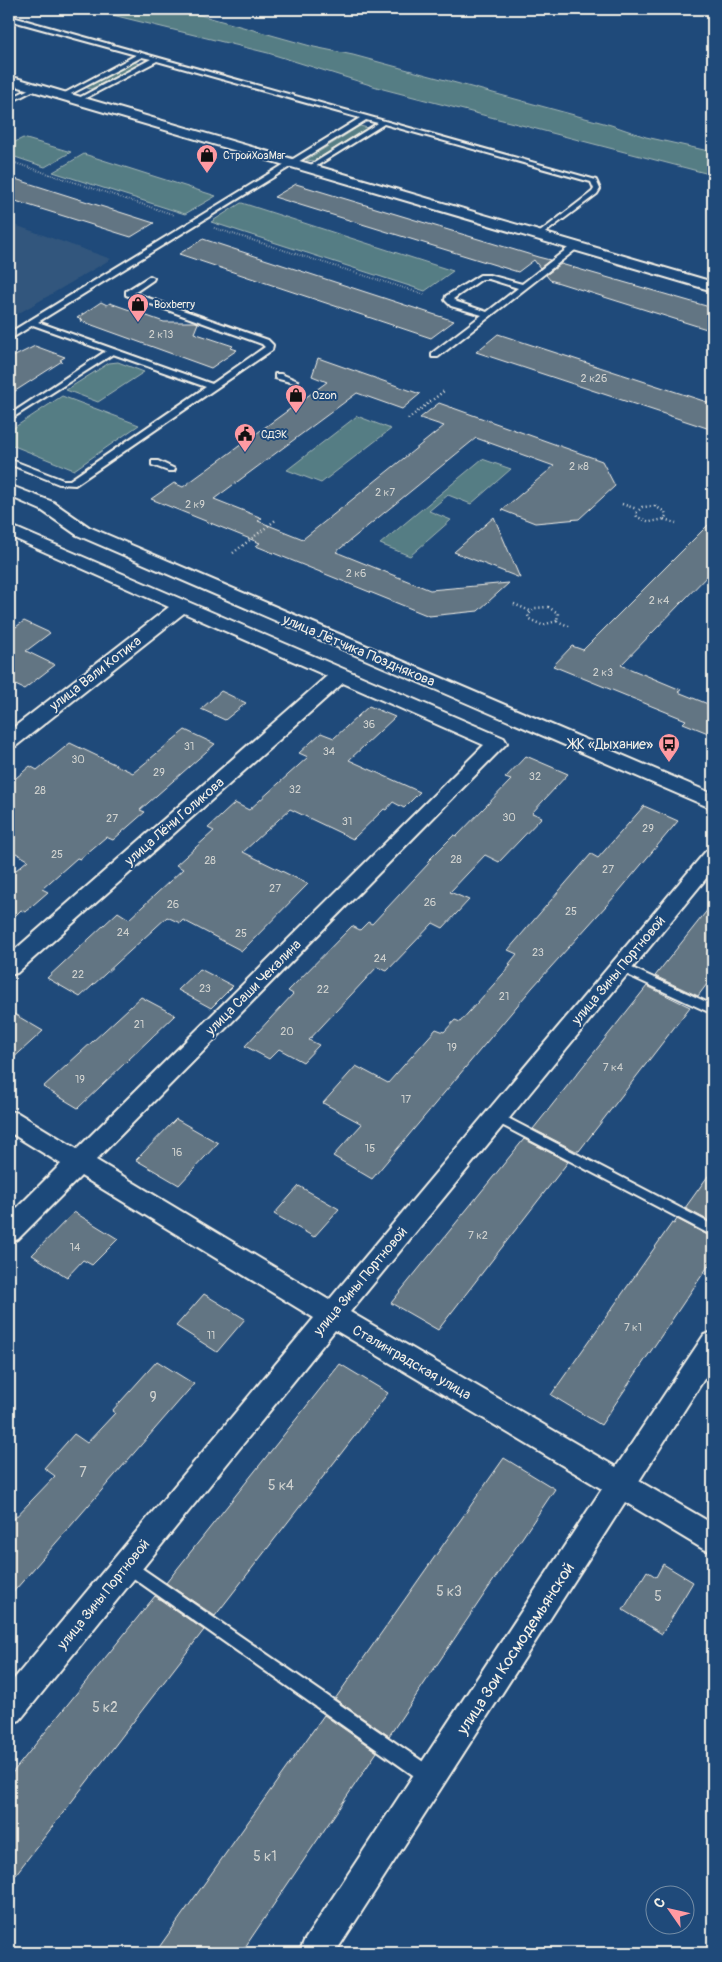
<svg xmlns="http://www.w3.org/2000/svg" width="722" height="1962" viewBox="0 0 722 1962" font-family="Pangolin,sans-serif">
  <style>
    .built { fill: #33577d }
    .green { fill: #557d84; stroke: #a4b7b6 }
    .building { fill: #627483; stroke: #f4f1e8 }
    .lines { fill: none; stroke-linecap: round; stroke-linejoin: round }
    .lane-casing { stroke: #f4f1e8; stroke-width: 4 }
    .street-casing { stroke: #f4f1e8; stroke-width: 4 }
    .path-far1 { stroke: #f4f1e8; stroke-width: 2; stroke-dasharray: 0.5 2; stroke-linecap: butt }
    .path { stroke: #f4f1e8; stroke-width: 2.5; stroke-dasharray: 1 3; stroke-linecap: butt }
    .lane { fill: #1f4a7a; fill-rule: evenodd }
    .street { fill: #1f4a7a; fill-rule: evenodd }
    .labels { text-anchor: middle; stroke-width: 4; stroke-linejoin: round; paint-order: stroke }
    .far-poi-label { font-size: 11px; fill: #f4f1e8; stroke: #1f4a7a; text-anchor: start }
    .number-label { font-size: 11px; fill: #d0d2cf }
    .street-label { font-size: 14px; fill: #f4f1e8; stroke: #1f4a7a }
    .poi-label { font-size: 14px; fill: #f4f1e8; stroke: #1f4a7a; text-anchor: end }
    .near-number-label { font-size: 14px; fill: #d0d2cf }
    .near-street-label { font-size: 16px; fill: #f4f1e8; stroke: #1f4a7a }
  </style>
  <rect width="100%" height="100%" fill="#1f4a7a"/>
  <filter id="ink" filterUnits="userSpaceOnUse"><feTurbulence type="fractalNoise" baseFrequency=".02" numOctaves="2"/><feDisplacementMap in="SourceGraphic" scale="10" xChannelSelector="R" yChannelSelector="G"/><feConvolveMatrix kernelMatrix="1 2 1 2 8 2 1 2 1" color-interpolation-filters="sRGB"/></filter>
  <g filter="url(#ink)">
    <path class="built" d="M9 223 111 259 9 319Z"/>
    <path class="green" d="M88 9H171L200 15 314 47 353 55 611 125 646 137 713 152V175L383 89 268 53Z
      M133 62 140 64 91 89 84 87Z
      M360 126 368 128 314 161 306 160Z
      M23 138 71 152 45 167 9 155V145Z
      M84 154 216 196 185 214 53 172Z
      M241 203H242L453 271 425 291 211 222Z
      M118 362 144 372 98 402 66 390 109 363Z
      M62 396 139 425 74 470 9 444V431Z
      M357 416 391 429 321 483 287 470Z
      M482 459 511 469 471 504 448 495 429 511 451 520 410 556 380 544Z"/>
    <path class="building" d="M9 177 154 223 131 237 9 199Z
      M296 184 538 257 550 260 540 268 534 260 518 272 274 197Z
      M203 239 454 321 431 338 179 254Z
      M561 264 713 308V331L550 280 546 275Z
      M101 302 107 305 110 303 164 322H196L198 323 194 333 233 346 231 348 237 350 211 368 81 321 83 320 77 318Z
      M498 334 713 404V430L476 352Z
      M35 346 65 357 60 360 62 361 9 395V359Z
      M318 358 420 394 402 409 357 393 214 499 262 518 258 521 303 539 444 426 420 418 439 403 602 461 615 486 579 519 535 523 502 510 554 466 476 438 336 552 430 590 509 583 478 611 429 616 256 546 260 543 151 499 174 483 183 487 327 382 312 376Z
      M494 517 520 578 454 552Z
      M713 520V570L621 665 681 690 678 692 713 706V735L683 723 686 720 553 666 572 646 583 650Z
      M24 621 50 633 26 651 55 665 24 689 9 682V632Z
      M221 691 246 703 225 720 201 709Z
      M369 706 395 717 349 760 420 792 404 808 393 802 386 810 384 809 353 839 290 809 243 852 308 884 242 951 183 920 180 923 167 917 80 997 47 978 118 912 129 919 183 869 176 865 214 831 208 828 235 803 249 810 308 757 299 753 321 733 334 738Z
      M185 730 215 744 140 810 145 812 113 840 106 837 80 859 77 858 42 889 48 892 25 912 21 910 9 922V876L28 860 9 849V784L30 766 37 770 70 743 133 773Z
      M526 756 568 774 532 813 542 817 499 862 485 855 450 892 469 900 443 928 433 923 387 971 377 967 309 1040 319 1045 303 1062 279 1049 269 1059 245 1046 293 994 288 991 352 926 360 930 368 922 372 924 429 863 427 862 454 835 457 836 511 780 505 778Z
      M644 806 678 821 615 896 532 988 372 1179 333 1156 362 1124 323 1103 356 1066 388 1083 436 1029 444 1032 455 1020 460 1022 511 965 509 964 517 954 508 950 591 854 598 858Z
      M713 903V976L698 996 655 976Z
      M200 969 233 986 211 1008 178 990Z
      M647 986 690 1007 579 1151H576L533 1129Z
      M141 997 175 1015 78 1108 43 1087Z
      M9 1011 43 1031 9 1062Z
      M176 1119 218 1143 179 1185 136 1160Z
      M524 1139 568 1162 438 1330 391 1303Z
      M713 1169V1223L685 1208Z
      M299 1186 339 1209 314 1237 274 1214Z
      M74 1212 118 1239 92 1265 83 1260 67 1277 32 1255Z
      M677 1219 713 1238V1259L601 1425 551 1395 672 1223 674 1224Z
      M204 1294 245 1319 217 1352 176 1326Z
      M157 1361 194 1384 9 1597V1524L55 1476 44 1468 74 1434 87 1443 115 1413 112 1411Z
      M340 1364 388 1393 215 1616 166 1583Z
      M504 1458 555 1489 389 1736 335 1699Z
      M663 1564 693 1582 662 1634 623 1610 647 1571 656 1577Z
      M155 1596 204 1630 9 1883V1777Z
      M324 1715 377 1752 241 1953H155Z"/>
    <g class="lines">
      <g class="lane-casing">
        <path id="lane" d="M9 16 596 180 600 189 597 194 538 238 534 236 536 235 592 192 594 189 591 182 384 124 310 170H306V168L378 123 366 120 38 322 212 384 265 347 262 344 126 295V291L150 276 154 278 153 280 134 293 268 340 273 345 272 350 75 485 59 484 9 464V459L63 480H70L206 387 113 354 9 420V415L106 351 33 325 12 338H9V333L360 118 157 61 80 101 75 100 151 59 142 57 65 97H61V95L136 55 9 20Z
          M33 87 38 88 9 103V99Z
          M572 245 579 247 438 357H432V353L482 315 451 306 445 300 446 296 480 275H489L522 284ZM482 279H489L518 288 487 312 457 302 453 299Z
          M275 374H281L298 381 294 383 275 378Z
          M152 461H158L175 469 174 471H168L152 465Z
          M621 963 713 1005V1014L617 970 615 967Z
          M496 1112 713 1225V1236L492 1120 490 1117 492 1114Z
          M127 1558 435 1770 437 1776 435 1782 429 1784 423 1782 122 1570 120 1565 122 1560Z"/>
      </g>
      <g class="street-casing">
        <path id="street" d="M9 76 713 282V291L9 84Z
          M9 485 53 502 89 527 713 794V809L77 535 41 510 9 496Z
          M9 525 504 738 507 743 96 1160 329 1300 706 851 713 849V870L350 1312 616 1467 704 1335 713 1332V1365L639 1481 713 1524V1552L703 1549 625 1502 335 1953H299L304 1941 602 1489 335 1330 20 1720 9 1724V1685L314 1318 81 1176 18 1239 9 1242V1216L61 1164 9 1132V1111L18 1113 77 1149 484 745 343 683 17 973 9 975V955L327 676 184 613 16 746 9 747V731L169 607 9 536Z"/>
      </g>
      <path class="path-far1" d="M9 161 175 215
        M214 228 426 295"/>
      <path class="path" d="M408 419 444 391
        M622 504 637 509
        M655 506 665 512 666 516 664 519 650 522 637 517 636 513 642 507Z
        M664 519 676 523
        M233 553 277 519
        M514 604 530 611
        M548 607 558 613 557 621 542 625 529 619 528 615 535 608Z
        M557 621 571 627"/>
      <use href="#lane" class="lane"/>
      <use href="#street" class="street"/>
    </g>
  </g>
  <defs>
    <g id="shop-pin" transform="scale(1.125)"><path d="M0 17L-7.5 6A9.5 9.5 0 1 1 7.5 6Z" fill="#ff9aa2" stroke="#1f4a7a"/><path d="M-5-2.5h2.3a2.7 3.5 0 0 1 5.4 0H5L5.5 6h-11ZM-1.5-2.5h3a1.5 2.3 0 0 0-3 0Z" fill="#111"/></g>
    <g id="civic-pin" transform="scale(1.125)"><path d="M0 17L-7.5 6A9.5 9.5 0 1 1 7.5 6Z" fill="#ff9aa2" stroke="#1f4a7a"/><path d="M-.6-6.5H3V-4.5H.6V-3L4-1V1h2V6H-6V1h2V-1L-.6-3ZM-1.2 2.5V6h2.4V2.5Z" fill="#111"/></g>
    <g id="bus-pin" transform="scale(1.125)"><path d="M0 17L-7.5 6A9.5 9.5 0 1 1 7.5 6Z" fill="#ff9aa2" stroke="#1f4a7a"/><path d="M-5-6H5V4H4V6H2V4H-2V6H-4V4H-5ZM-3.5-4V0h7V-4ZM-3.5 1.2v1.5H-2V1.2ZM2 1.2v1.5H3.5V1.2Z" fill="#111"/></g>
  </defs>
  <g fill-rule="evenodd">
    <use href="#shop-pin" x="207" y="155"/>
    <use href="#shop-pin" x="138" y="304"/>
    <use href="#shop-pin" x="296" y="395"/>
    <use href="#civic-pin" x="245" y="434"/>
    <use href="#bus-pin" x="669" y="744"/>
  </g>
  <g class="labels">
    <g class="far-poi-label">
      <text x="223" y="159">СтройХозМаг</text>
      <text x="154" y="308">Boxberry</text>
      <text x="312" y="399">Ozon</text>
      <text x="261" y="438">СДЭК</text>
    </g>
    <g class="number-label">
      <text x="161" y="338">2 к13</text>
      <text x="594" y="382">2 к26</text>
      <text x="579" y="470">2 к8</text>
      <text x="385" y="496">2 к7</text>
      <text x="195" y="508">2 к9</text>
      <text x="356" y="577">2 к6</text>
      <text x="659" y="604">2 к4</text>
      <text x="603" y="676">2 к3</text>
      <text x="369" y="728">36</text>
      <text x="189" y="750">31</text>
      <text x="329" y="755">34</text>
      <text x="78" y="763">30</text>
      <text x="159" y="776">29</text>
      <text x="535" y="780">32</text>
      <text x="295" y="793">32</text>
      <text x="40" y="794">28</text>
      <text x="509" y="821">30</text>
      <text x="112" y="822">27</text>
      <text x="347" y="825">31</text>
      <text x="648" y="832">29</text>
      <text x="57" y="858">25</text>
      <text x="456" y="863">28</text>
      <text x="210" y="864">28</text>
      <text x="608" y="873">27</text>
      <text x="275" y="892">27</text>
      <text x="430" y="906">26</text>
      <text x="173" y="908">26</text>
      <text x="571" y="915">25</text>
      <text x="123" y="936">24</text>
      <text x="241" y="937">25</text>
      <text x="538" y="956">23</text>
      <text x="380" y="962">24</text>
      <text x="78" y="978">22</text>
      <text x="205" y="992">23</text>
      <text x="323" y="993">22</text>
      <text x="504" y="1000">21</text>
      <text x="139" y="1028">21</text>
      <text x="287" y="1035">20</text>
      <text x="452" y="1051">19</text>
      <text x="613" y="1071">7 к4</text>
      <text x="80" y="1083">19</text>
      <text x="406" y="1103">17</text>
      <text x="370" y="1152">15</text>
      <text x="177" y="1156">16</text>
      <text x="478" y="1239">7 к2</text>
      <text x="75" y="1251">14</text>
      <text x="633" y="1331">7 к1</text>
      <text x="211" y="1339">11</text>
    </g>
    <g class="street-label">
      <text transform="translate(359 650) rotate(23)" y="5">улица Лётчика Позднякова</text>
      <text transform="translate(95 673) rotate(-38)" y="5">улица Вали Котика</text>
      <text transform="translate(174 821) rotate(-41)" y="5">улица Лёни Голикова</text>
      <text transform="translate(618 970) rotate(-50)" y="5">улица Зины Портновой</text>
      <text transform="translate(253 987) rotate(-45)" y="5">улица Саши Чекалина</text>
      <text transform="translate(360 1281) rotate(-50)" y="5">улица Зины Портновой</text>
      <text transform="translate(412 1362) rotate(30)" y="5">Сталинградская улица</text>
      <text transform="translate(103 1594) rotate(-51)" y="5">улица Зины Портновой</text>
    </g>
    <g class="poi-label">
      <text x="653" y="749">ЖК «Дыхание»</text>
    </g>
    <g class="near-number-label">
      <text x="153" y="1402">9</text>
      <text x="83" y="1477">7</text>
      <text x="281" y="1490">5 к4</text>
      <text x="449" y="1596">5 к3</text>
      <text x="658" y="1601">5</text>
      <text x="105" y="1712">5 к2</text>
      <text x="265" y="1861">5 к1</text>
    </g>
    <g class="near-street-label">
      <text transform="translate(515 1648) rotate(-57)" y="6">улица Зои Космодемьянской</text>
    </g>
  </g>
  <rect width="722" height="1962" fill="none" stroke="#1f4a7a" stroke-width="30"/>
  <rect x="15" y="15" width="692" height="1932" fill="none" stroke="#f4f1e8" stroke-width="2" filter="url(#ink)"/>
  <g transform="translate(670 1910) rotate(304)"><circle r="24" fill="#1f4a7a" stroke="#748da6"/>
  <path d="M0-4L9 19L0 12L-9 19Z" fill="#ff9aa2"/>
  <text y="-8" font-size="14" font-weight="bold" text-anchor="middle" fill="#f4f1e8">С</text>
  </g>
</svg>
